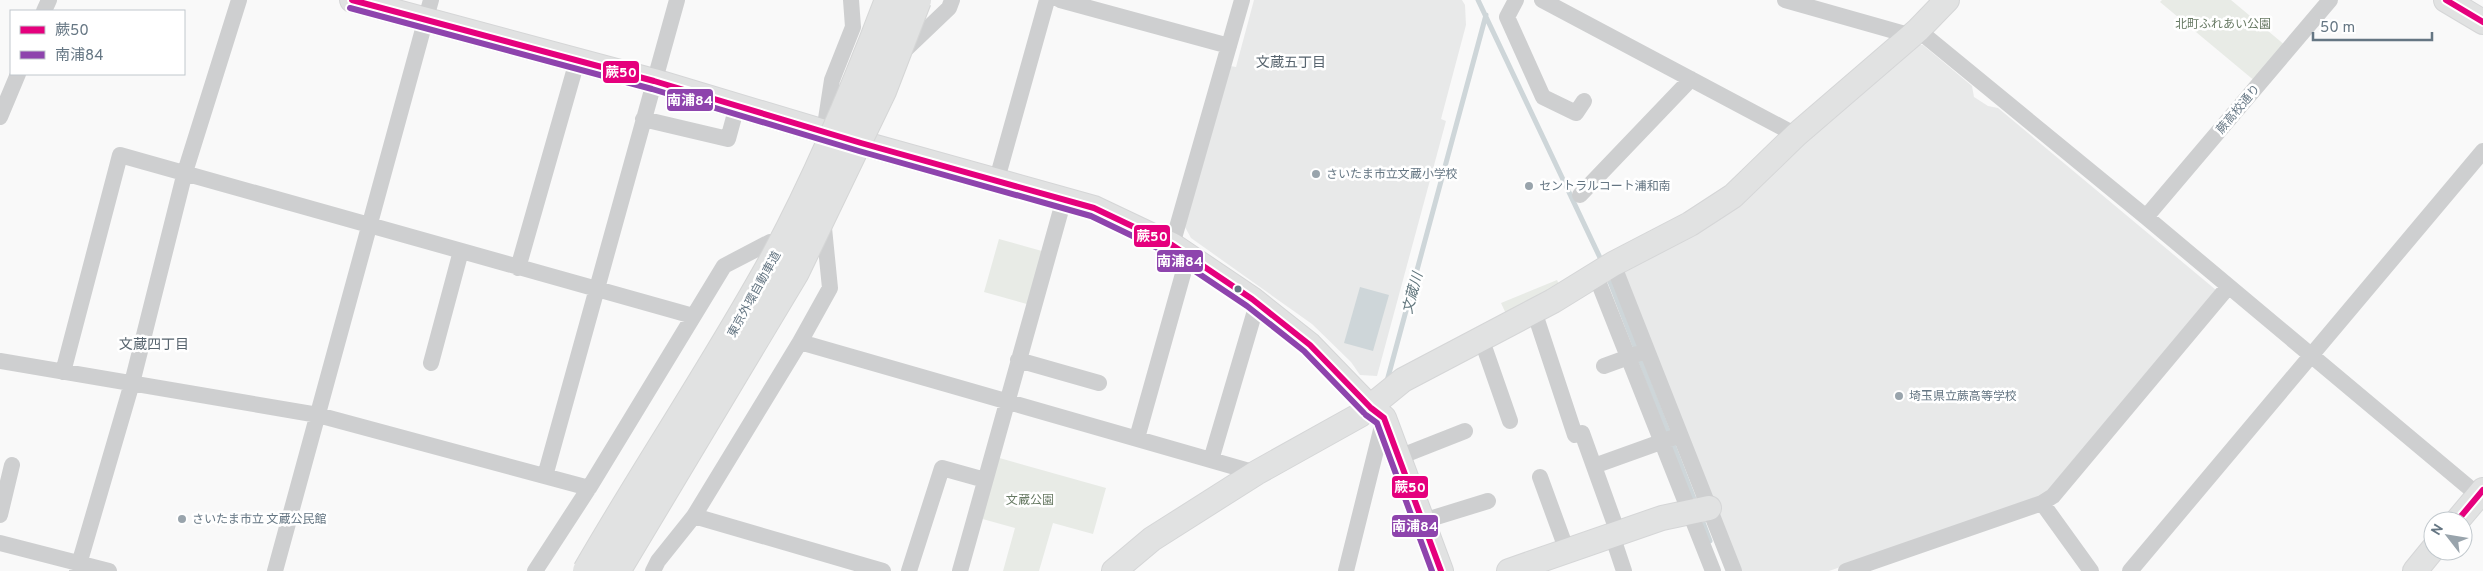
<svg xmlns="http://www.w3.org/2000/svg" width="2483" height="571" viewBox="0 0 2483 571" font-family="Overpass,'Noto Sans JP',sans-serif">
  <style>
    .built { fill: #e8e9e9 }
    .green { fill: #e8ebe6 }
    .water { fill: #ced6d9 }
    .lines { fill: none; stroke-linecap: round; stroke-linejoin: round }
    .stream { stroke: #ced6d9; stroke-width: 5 }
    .secondary-casing { stroke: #d5d6d7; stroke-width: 26 }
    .street { stroke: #cecfd0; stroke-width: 16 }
    .secondary { stroke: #e1e2e2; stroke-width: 24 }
    .highway-bridge-casing { stroke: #d5d6d6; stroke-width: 30; stroke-linecap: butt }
    .highway-bridge { stroke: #e1e2e2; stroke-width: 28 }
    .bus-1-casing { stroke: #fff; stroke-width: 10 }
    .bus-2-casing { stroke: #fff; stroke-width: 10 }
    .bus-1 { stroke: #e5007d; stroke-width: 6 }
    .bus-2 { stroke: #8e44ad; stroke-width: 6 }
    .poi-dot { fill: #99a4ac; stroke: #fff; stroke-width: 2 }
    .bus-dot { fill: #657683; stroke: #fff; stroke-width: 2 }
    .labels { text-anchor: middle; stroke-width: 5; stroke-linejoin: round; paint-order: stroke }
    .park-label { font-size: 12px; fill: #687a64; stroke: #fff }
    .street-label { font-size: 12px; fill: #657683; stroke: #fff }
    .poi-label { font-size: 12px; fill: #657683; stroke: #fff; text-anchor: start }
    .neighbourhood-label { font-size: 14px; fill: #57646e; stroke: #fff }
    .water-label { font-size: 14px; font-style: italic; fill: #60757c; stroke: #fff }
    .line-badge { stroke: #fff; stroke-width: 2 }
    .badge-label { font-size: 14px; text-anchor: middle; font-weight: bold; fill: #fff }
  </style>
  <rect width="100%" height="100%" fill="#f9f9f9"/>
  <path class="built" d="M1254 0H1462L1465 5 1466 25 1441 119 1446 121 1377 376 1360 375 1351 362 1312 324 1191 238 1185 227 1230 66 1236 67Z
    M1914 45H1923L1972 86 1974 97 1988 106 1998 108 2216 290 2044 495 1829 571H1738L1621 277 1626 264Z"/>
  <path class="green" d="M2162 0H2231L2286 46 2256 82 2160 2Z
    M999 239 1049 253 1034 306 984 292Z
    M1557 280 1562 290 1508 318 1501 303Z
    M996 457 1106 488 1093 534 1053 523 1039 571H1003L1015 528 979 518Z"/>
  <path class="water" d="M1360 287 1389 295 1373 351 1344 343Z"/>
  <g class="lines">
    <path class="stream" d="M1478 0 1603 264
      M1607 274 1696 504
      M1387 381 1486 15
      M1701 517 1710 541"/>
    <g class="secondary-casing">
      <path id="secondary" d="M352 0 654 81 861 143 1094 208 1172 245 1252 299 1310 345 1370 407 1384 418 1441 571
        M2446 0 2483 22
        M2457 521 2483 490
        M1114 571 1152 539 1256 473 1360 415 1403 380 1553 301 1613 264 1690 224 1733 196 1796 135 1918 30 1947 0
        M1509 571 1662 518 1709 508
        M2415 571 2433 549"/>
    </g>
    <path class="street" d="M1060 0 1229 46
      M1516 0 1507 17 1543 97 1576 113 1584 101
      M1542 0 1796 135
      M1785 0 1912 36
      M44 11 49 0
      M1918 30 2146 217 2478 495
      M906 49 949 8 952 0
      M0 117 18 74
      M643 119 728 139 737 106
      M824 132 832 80 853 27 851 0
      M997 179 1047 0
      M1580 195 1691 79
      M2146 217 2330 0
      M1172 245 1242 0
      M1613 264 1734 571
      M518 268 577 61
      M1596 276 1713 571
      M1534 311 1575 435
      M1481 338 1510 421
      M800 342 1256 473
      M1018 360 1099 383
      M0 361 318 415 589 488
      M431 363 461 251
      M1604 366 1637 354
      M63 372 120 155 693 316
      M1582 433 1618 533
      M1137 438 1188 256
      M1399 457 1465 431
      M1211 460 1257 304
      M1594 466 1672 438
      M545 476 677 0
      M1540 477 1567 551
      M2042 503 2091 571
      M0 515 12 465
      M694 516 883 571
      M1423 521 1488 501
      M1612 535 1624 571
      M0 543 109 571
      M77 571 132 383 185 172 239 0
      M275 571 431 0
      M535 571 589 488 724 266 770 242
      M653 571 658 561 694 516 800 342 830 288 823 218
      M909 571 942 468 985 480
      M960 571 1064 199
      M1346 571 1384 418
      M1846 571 2042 503 2053 496 2228 287
      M2130 571 2483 151"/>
    <use href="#secondary" class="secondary"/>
    <g class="highway-bridge-casing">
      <path id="highway-bridge" d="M587 571C647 467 714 368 772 263 818 178 855 90 889 0
        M616 571 795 272 882 91 917 0"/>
    </g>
    <use href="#highway-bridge" class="highway-bridge"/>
    <g class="bus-1-casing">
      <path id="bus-1" d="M352 0 654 81 861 143 1094 208 1172 245 1252 299 1310 345 1370 407
        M2446 0 2483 22
        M1371 408 1384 418 1441 571
        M2457 521 2483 490"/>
    </g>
    <g class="bus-2-casing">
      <path id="bus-2" d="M350 8 652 89 859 151 1091 216 1168 253 1247 306 1304 351 1364 413
        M1366 415 1377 423 1432 571"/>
    </g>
    <use href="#bus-1" class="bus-1"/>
    <use href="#bus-2" class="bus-2"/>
  </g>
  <g class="poi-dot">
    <circle cx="1316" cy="174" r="5"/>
    <circle cx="1529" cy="186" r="5"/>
    <circle cx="1899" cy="396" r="5"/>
    <circle cx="182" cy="519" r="5"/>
  </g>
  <circle class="bus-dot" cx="1238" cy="289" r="4.5"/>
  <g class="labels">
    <g class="park-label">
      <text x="2223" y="28">北町ふれあい公園</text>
      <text x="1030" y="504">文蔵公園</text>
    </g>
    <g class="street-label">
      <text transform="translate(2238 109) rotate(-50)" y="4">蕨高校通り</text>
      <text transform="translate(754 294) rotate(-61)" y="4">東京外環自動車道</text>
    </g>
    <g class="poi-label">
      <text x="1326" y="178">さいたま市立文蔵小学校</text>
      <text x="1539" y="190">セントラルコート浦和南</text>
      <text x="1909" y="400">埼玉県立蕨高等学校</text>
      <text x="192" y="523">さいたま市立 文蔵公民館</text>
    </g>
    <g class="neighbourhood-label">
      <text x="1291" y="67">文蔵五丁目</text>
      <text x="154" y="349">文蔵四丁目</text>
    </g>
    <g class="water-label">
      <text transform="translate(1412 293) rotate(-75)" y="5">文蔵川</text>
    </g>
  </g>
  <g class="line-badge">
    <rect x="602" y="60" width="38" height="24" rx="5" fill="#e5007d"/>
    <rect x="666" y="88" width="48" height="24" rx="5" fill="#8e44ad"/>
    <rect x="1133" y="224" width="38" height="24" rx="5" fill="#e5007d"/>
    <rect x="1156" y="249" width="48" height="24" rx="5" fill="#8e44ad"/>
    <rect x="1391" y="475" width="38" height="24" rx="5" fill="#e5007d"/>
    <rect x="1391" y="514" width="48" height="24" rx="5" fill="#8e44ad"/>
  </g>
  <g class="badge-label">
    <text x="621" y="77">蕨50</text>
    <text x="690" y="105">南浦84</text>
    <text x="1152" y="241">蕨50</text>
    <text x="1180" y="266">南浦84</text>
    <text x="1410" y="492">蕨50</text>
    <text x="1415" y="531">南浦84</text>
  </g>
  <rect x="10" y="10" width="175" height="65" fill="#ffffff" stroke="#c1c8cd"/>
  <rect x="20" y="26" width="25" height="8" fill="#e5007d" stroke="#c1c8cd"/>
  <text x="55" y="35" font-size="15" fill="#657683">蕨50</text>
  <rect x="20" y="51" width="25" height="8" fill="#8e44ad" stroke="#c1c8cd"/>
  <text x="55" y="60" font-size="15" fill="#657683">南浦84</text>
  <g transform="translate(2448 536) rotate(301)"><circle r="24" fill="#ffffff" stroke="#c1c8cd"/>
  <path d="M0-4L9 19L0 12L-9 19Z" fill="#99a4ac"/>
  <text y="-8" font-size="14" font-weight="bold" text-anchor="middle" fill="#657683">N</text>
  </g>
  <path d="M2313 32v8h119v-8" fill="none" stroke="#657683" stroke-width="2.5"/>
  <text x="2320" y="32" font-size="15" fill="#657683" stroke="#ffffff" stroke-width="4" paint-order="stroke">50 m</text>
</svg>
